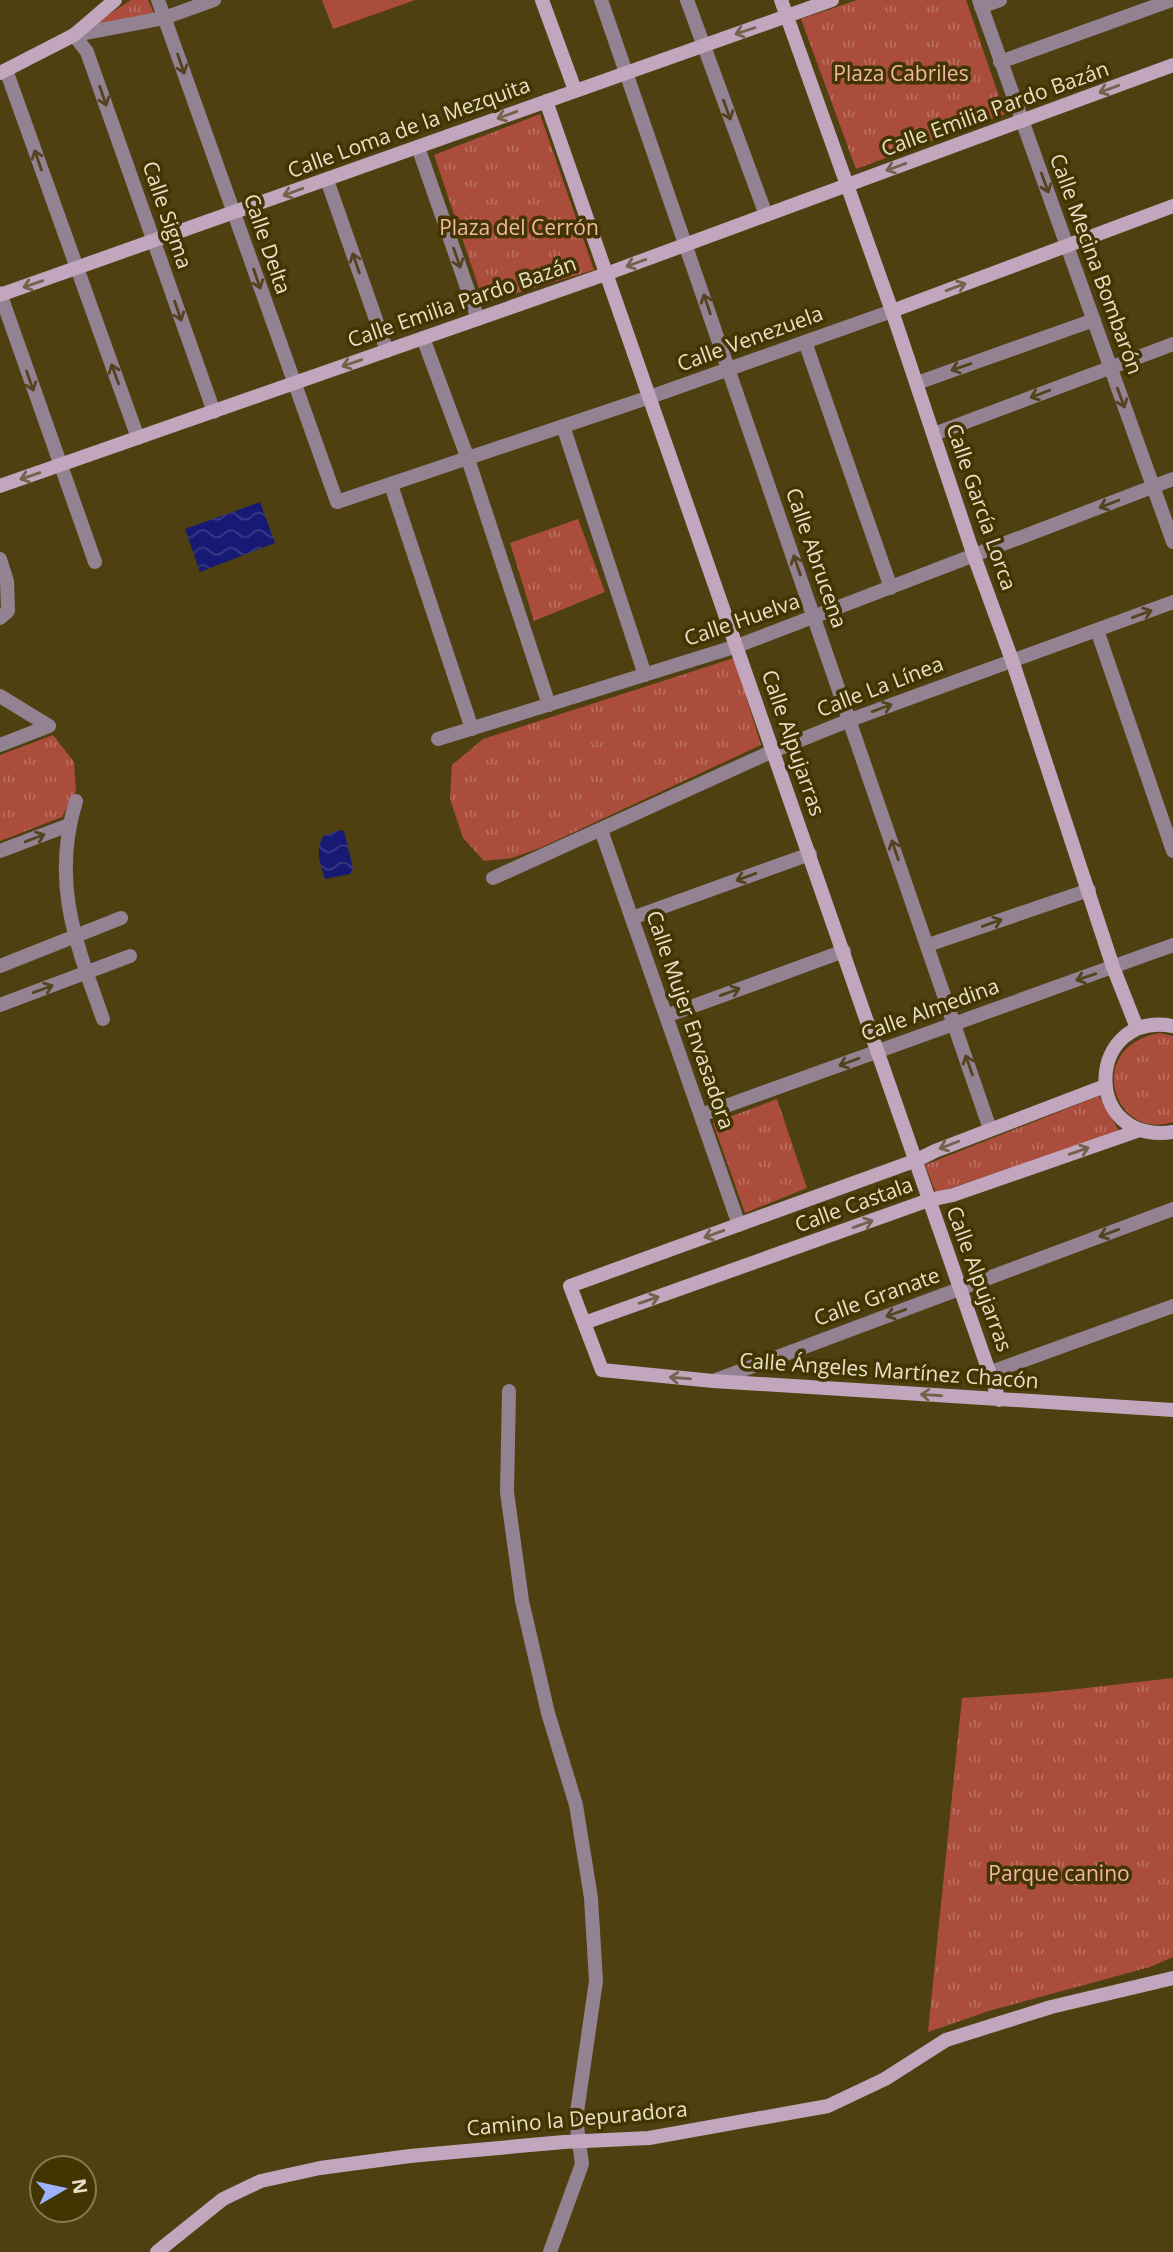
<svg xmlns="http://www.w3.org/2000/svg" width="1173" height="2252" viewBox="0 0 1173 2252" font-family="'Open Sans',sans-serif">
  <style>
    .grass { fill: url(#grass-tufts) }
    .pitch { fill: #aa4d3d }
    .water { fill: url(#water-waves) }
    .lines { fill: none; stroke-linecap: round; stroke-linejoin: round }
    .street { stroke: #938291; stroke-width: 14 }
    .secondary { stroke: #c1a6bd; stroke-width: 14 }
    .oneway { stroke: #75624d }
    .oneway2 { stroke: #53441f }
    .labels { text-anchor: middle; stroke-width: 7; stroke-linejoin: round; paint-order: stroke }
    .park-label { font-size: 21px; fill: #f2b6aa; stroke: #433502 }
    .street-label { font-size: 21px; fill: #e8e0c8; stroke: #433502 }
  </style>
  <defs>
    <pattern id="grass-tufts" width="24" height="20" patternUnits="userSpaceOnUse" patternTransform="scale(1.75)"><rect width="24" height="20" fill="#aa4d3d"/><path d="M3 7l-1-3M5 7V3M7 7l1-3M15 17l-1-3M17 17v-4M19 17l1-3" fill="none" stroke="#ba6f60"/></pattern>
    <pattern id="water-waves" width="16" height="10" patternUnits="userSpaceOnUse" patternTransform="scale(1.75)"><rect width="16" height="10" fill="#171a74"/><path d="M0 5q4-4 8 0t8 0" fill="none" stroke="#393b86"/></pattern>
  </defs>
  <rect width="100%" height="100%" fill="#4e4010"/>
  <path class="grass" d="M131 0H148L154 13 92 25Z
    M857 0H966L1005 114 856 169 801 19Z
    M540 114 594 270 484 303 434 155Z
    M578 519 605 592 534 621 510 543Z
    M734 658 761 745 540 848 512 858 484 861 463 838 450 799 452 765 483 739Z
    M53 735 74 762 76 791 62 817 0 841V755Z
    M1160 1033 1173 1036V1122C1113 1142 1083 1046 1160 1033Z
    M1099 1096 1119 1131 936 1193 925 1165Z
    M777 1099 807 1188 745 1213 713 1123Z
    M1173 1678V1957L1150 1967 989 2011 928 2032 962 1698 1060 1691Z"/>
  <path class="pitch" d="M322 0H415L333 29Z"/>
  <path class="water" d="M260 502 275 543 200 572 185 529Z
    M340 830 344 831 353 868 350 874 325 879C320 863 315 852 323 836Z"/>
  <g class="lines">
    <path class="street" d="M158 0 337 502 650 397 892 311
      M601 0 990 1129
      M687 0 766 215
      M979 0 1173 542
      M981 7 1000 0
      M1000 62 1172 0
      M6 70 138 438
      M418 147 478 319
      M327 180 387 351
      M0 293 95 562
      M423 338 468 459 549 705
      M805 342 891 588
      M917 383 1094 320
      M214 412 87 52 74 35 164 18 214 0
      M563 426 645 675
      M934 434 1173 344
      M391 485 472 729
      M0 559 7 581 8 611 0 618
      M1097 630 1173 851
      M0 696 49 726
      M438 739 737 646 1173 479
      M0 745 49 726
      M76 801C51 883 76 943 103 1019
      M601 830 739 1225
      M0 851 69 825
      M493 878 773 751 850 720 1173 602
      M632 918 810 854
      M928 945 1089 890
      M0 966 121 918
      M0 1005 130 956
      M666 1016 844 951
      M701 1115 1173 945
      M991 1372 1173 1306
      M713 1381 1173 1209
      M509 1391 507 1492 522 1601 548 1713 576 1805 591 1898 596 1981 576 2119 582 2164 550 2252"/>
    <path class="secondary" d="M542 0 575 90
      M781 0 892 311 974 556 1012 660 1113 967 1137 1028
      M0 73 74 35 115 0
      M546 101 999 1400
      M0 295 832 0
      M892 311 1173 206
      M0 486 606 274 1173 65
      M1173 1026C1086 1010 1080 1145 1173 1132
      M1105 1086 935 1151 917 1160 570 1286 602 1370 713 1381 1173 1410
      M584 1323 929 1200 953 1195 1140 1130
      M157 2252 223 2199 261 2181 320 2168 410 2156 564 2142 649 2138 828 2106 885 2079 946 2040 1051 2007 1173 1978"/>
  </g>
  <defs><path id="oneway-shaft" d="M-6 0H5M1.5-3L5.5 0L1.5 3" fill="none" stroke-width="1.6" stroke-linecap="round" stroke-linejoin="round" transform="scale(1.75)"/></defs>
  <g class="oneway">
    <use href="#oneway-shaft" transform="translate(745 31) rotate(162)"/>
    <use href="#oneway-shaft" transform="translate(1109 89) rotate(160)"/>
    <use href="#oneway-shaft" transform="translate(507 115) rotate(160)"/>
    <use href="#oneway-shaft" transform="translate(896 167) rotate(160)"/>
    <use href="#oneway-shaft" transform="translate(293 192) rotate(160)"/>
    <use href="#oneway-shaft" transform="translate(636 263) rotate(160)"/>
    <use href="#oneway-shaft" transform="translate(33 284) rotate(161)"/>
    <use href="#oneway-shaft" transform="translate(956 287) rotate(-20)"/>
    <use href="#oneway-shaft" transform="translate(352 363) rotate(161)"/>
    <use href="#oneway-shaft" transform="translate(30 476) rotate(161)"/>
    <use href="#oneway-shaft" transform="translate(949 1145) rotate(159)"/>
    <use href="#oneway-shaft" transform="translate(1079 1151) rotate(-19)"/>
    <use href="#oneway-shaft" transform="translate(863 1224) rotate(-20)"/>
    <use href="#oneway-shaft" transform="translate(714 1234) rotate(160)"/>
    <use href="#oneway-shaft" transform="translate(649 1300) rotate(-19)"/>
    <use href="#oneway-shaft" transform="translate(680 1378) rotate(-175)"/>
    <use href="#oneway-shaft" transform="translate(931 1395) rotate(-176)"/>
  </g>
  <g class="oneway2">
    <use href="#oneway-shaft" transform="translate(181 64) rotate(71)"/>
    <use href="#oneway-shaft" transform="translate(103 96) rotate(71)"/>
    <use href="#oneway-shaft" transform="translate(727 110) rotate(70)"/>
    <use href="#oneway-shaft" transform="translate(38 160) rotate(-109)"/>
    <use href="#oneway-shaft" transform="translate(1045 183) rotate(70)"/>
    <use href="#oneway-shaft" transform="translate(457 258) rotate(71)"/>
    <use href="#oneway-shaft" transform="translate(356 263) rotate(-109)"/>
    <use href="#oneway-shaft" transform="translate(257 279) rotate(71)"/>
    <use href="#oneway-shaft" transform="translate(707 304) rotate(-109)"/>
    <use href="#oneway-shaft" transform="translate(178 311) rotate(71)"/>
    <use href="#oneway-shaft" transform="translate(961 367) rotate(161)"/>
    <use href="#oneway-shaft" transform="translate(115 374) rotate(-110)"/>
    <use href="#oneway-shaft" transform="translate(30 381) rotate(71)"/>
    <use href="#oneway-shaft" transform="translate(1040 394) rotate(159)"/>
    <use href="#oneway-shaft" transform="translate(1121 398) rotate(70)"/>
    <use href="#oneway-shaft" transform="translate(1109 504) rotate(159)"/>
    <use href="#oneway-shaft" transform="translate(797 565) rotate(-109)"/>
    <use href="#oneway-shaft" transform="translate(1142 614) rotate(-20)"/>
    <use href="#oneway-shaft" transform="translate(882 708) rotate(-20)"/>
    <use href="#oneway-shaft" transform="translate(35 838) rotate(-21)"/>
    <use href="#oneway-shaft" transform="translate(895 850) rotate(-109)"/>
    <use href="#oneway-shaft" transform="translate(746 877) rotate(160)"/>
    <use href="#oneway-shaft" transform="translate(992 923) rotate(-19)"/>
    <use href="#oneway-shaft" transform="translate(1086 977) rotate(161)"/>
    <use href="#oneway-shaft" transform="translate(43 989) rotate(-20)"/>
    <use href="#oneway-shaft" transform="translate(730 992) rotate(-20)"/>
    <use href="#oneway-shaft" transform="translate(849 1062) rotate(160)"/>
    <use href="#oneway-shaft" transform="translate(969 1065) rotate(-109)"/>
    <use href="#oneway-shaft" transform="translate(1109 1233) rotate(160)"/>
    <use href="#oneway-shaft" transform="translate(896 1313) rotate(160)"/>
  </g>
  <g class="labels">
    <g class="park-label">
      <text x="901" y="81">Plaza Cabriles</text>
      <text x="519" y="235">Plaza del Cerrón</text>
      <text x="1059" y="1881">Parque canino</text>
    </g>
    <g class="street-label">
      <text transform="translate(995 109) rotate(-20)" y="7">Calle Emilia Pardo Bazán</text>
      <text transform="translate(409 128) rotate(-20)" y="7">Calle Loma de la Mezquita</text>
      <text transform="translate(167 215) rotate(71)" y="7">Calle Sigma</text>
      <text transform="translate(267 244) rotate(71)" y="7">Calle Delta</text>
      <text transform="translate(1096 264) rotate(70)" y="7">Calle Mecina Bombarón</text>
      <text transform="translate(462 302) rotate(-19)" y="7">Calle Emilia Pardo Bazán</text>
      <text transform="translate(750 339) rotate(-20)" y="7">Calle Venezuela</text>
      <text transform="translate(981 507) rotate(71)" y="7">Calle García Lorca</text>
      <text transform="translate(816 558) rotate(71)" y="7">Calle Abrucena</text>
      <text transform="translate(742 620) rotate(-19)" y="7">Calle Huelva</text>
      <text transform="translate(880 687) rotate(-21)" y="7">Calle La Línea</text>
      <text transform="translate(793 743) rotate(71)" y="7">Calle Alpujarras</text>
      <text transform="translate(930 1010) rotate(-20)" y="7">Calle Almedina</text>
      <text transform="translate(690 1020) rotate(71)" y="7">Calle Mujer Envasadora</text>
      <text transform="translate(854 1205) rotate(-20)" y="7">Calle Castala</text>
      <text transform="translate(979 1279) rotate(70)" y="7">Calle Alpujarras</text>
      <text transform="translate(877 1297) rotate(-20)" y="7">Calle Granate</text>
      <text transform="translate(889 1371) rotate(4)" y="7">Calle Ángeles Martínez Chacón</text>
      <text transform="translate(577 2119) rotate(-5)" y="7">Camino la Depuradora</text>
    </g>
  </g>
  <g transform="translate(63 2189) rotate(81)"><circle r="33" fill="#433502" stroke="#857951" stroke-width="2"/>
  <path d="M0-5L12 26L0 18L-12 26Z" fill="#9eb3fd"/>
  <text y="-10" font-size="19" font-weight="bold" text-anchor="middle" fill="#e8e0c8">N</text>
  </g>
</svg>
